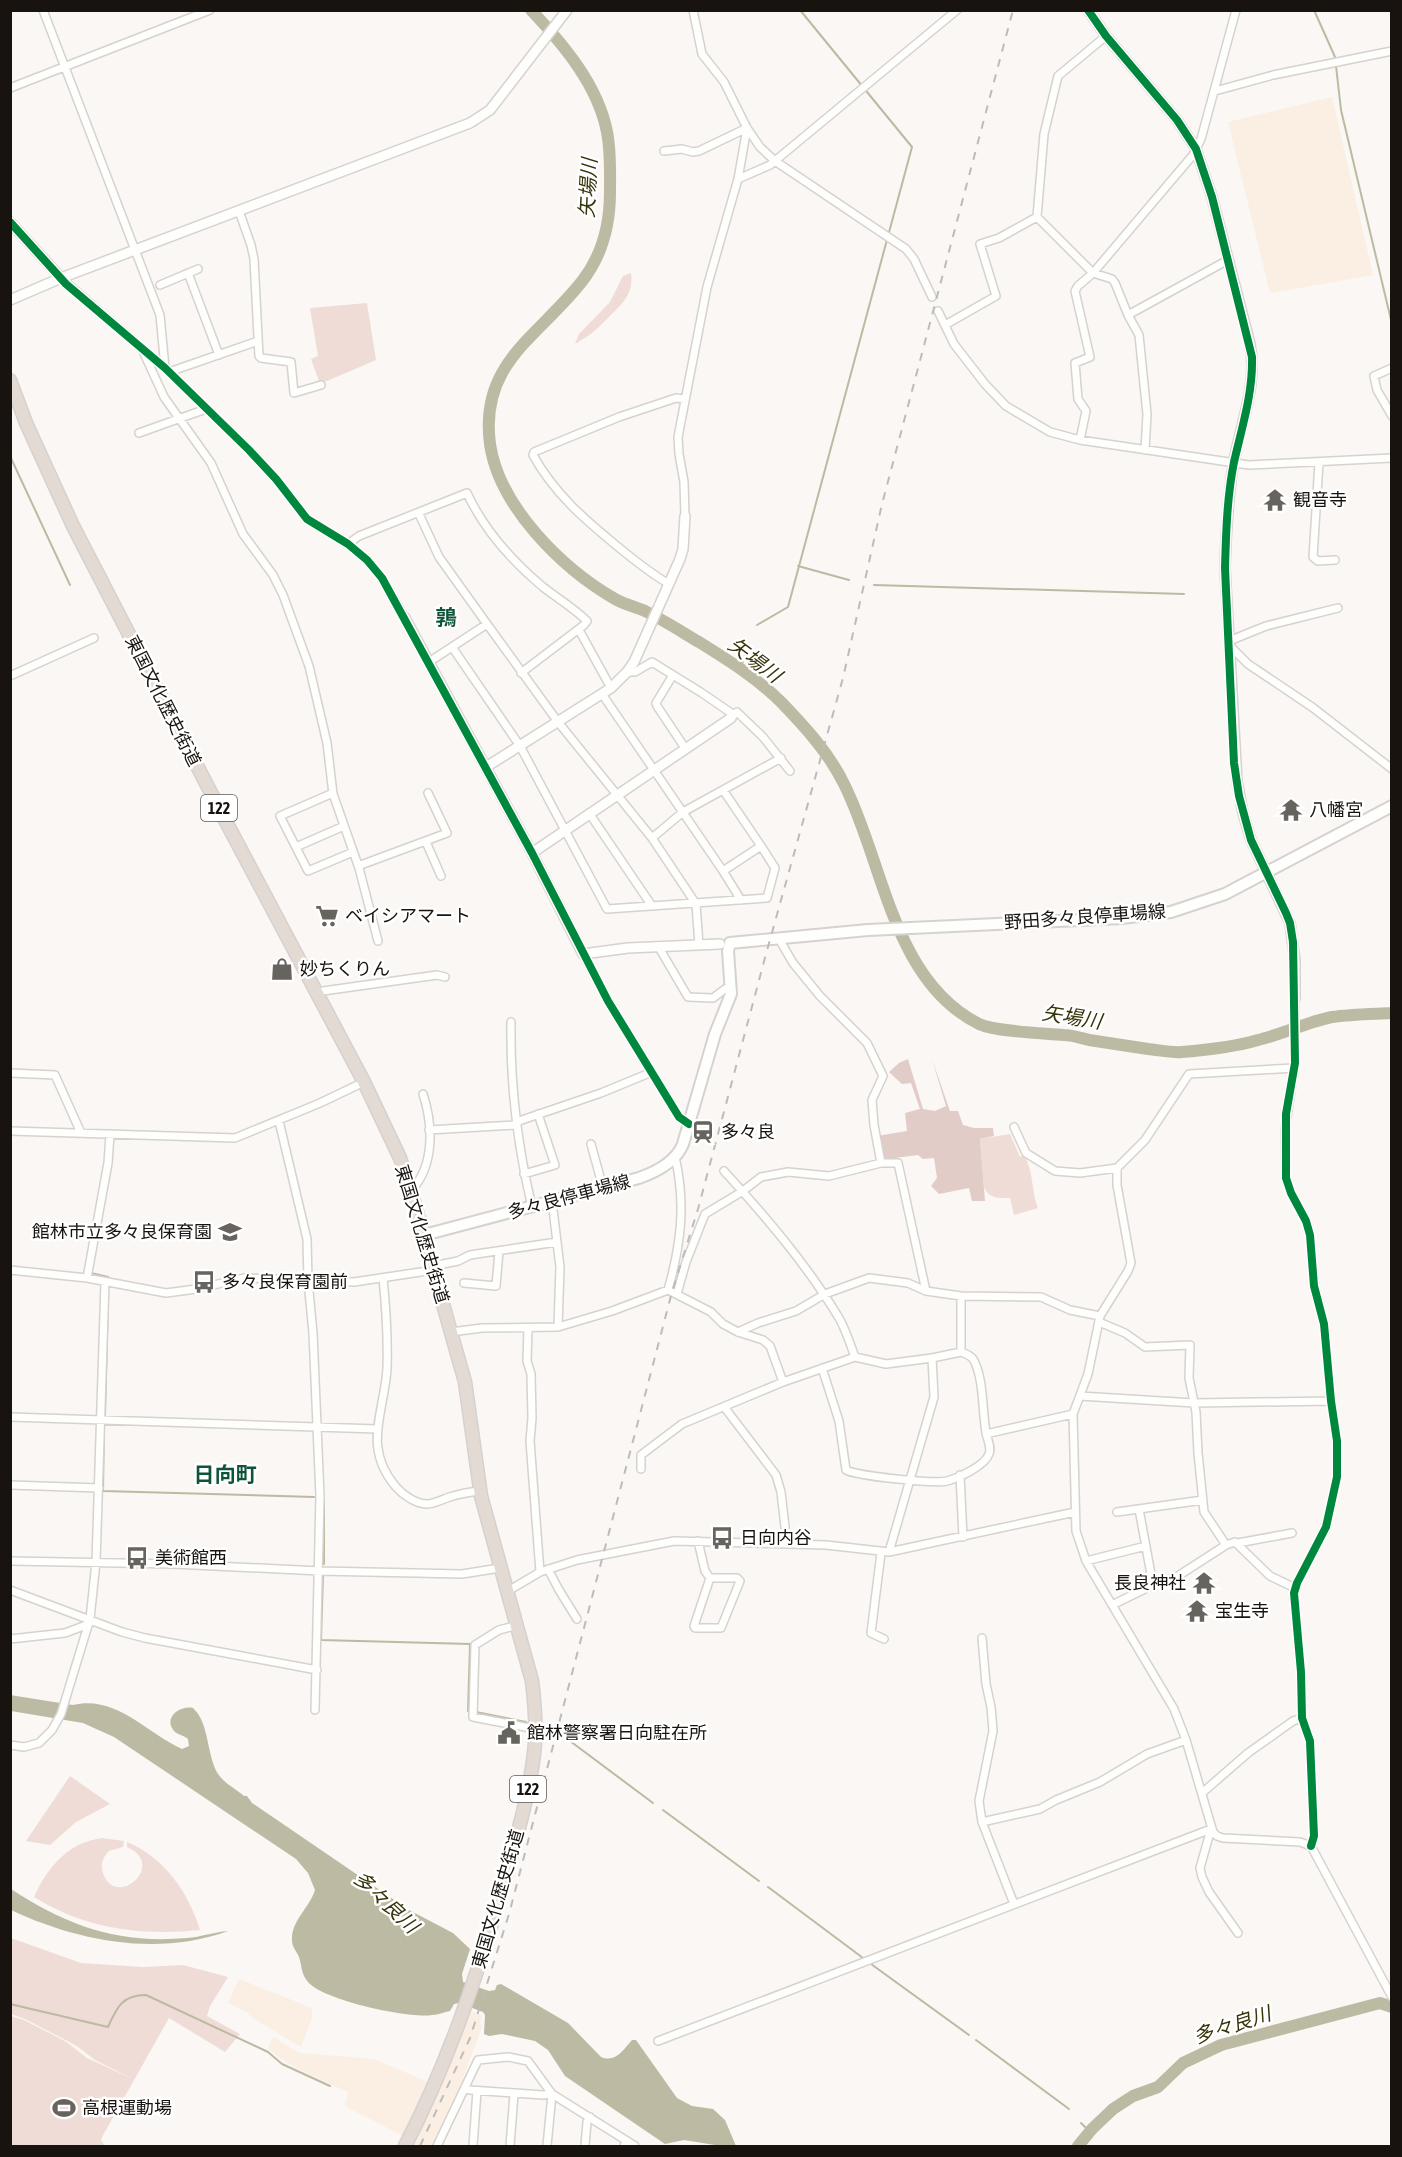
<svg xmlns="http://www.w3.org/2000/svg" width="1402" height="2157" viewBox="0 0 1402 2157" font-family="'Asap Condensed','Noto Sans JP',sans-serif">
  <style>
    .built { fill: #fbeee2 }
    .green { fill: #f0dcd7 }
    .forest { fill: #e2ccc7 }
    .water { fill: #bcbaa2 }
    .lines { fill: none; stroke-linecap: round; stroke-linejoin: round }
    .stream { stroke: #bcbaa2; stroke-width: 2 }
    .river { stroke: #bcbaa2; stroke-width: 12 }
    .minor-casing { stroke: #d6d2ce; stroke-width: 10 }
    .tertiary-casing { stroke: #d6d2ce; stroke-width: 12 }
    .secondary-casing { stroke: #d6d2ce; stroke-width: 14 }
    .trunk-casing { stroke: #d4d1d0; stroke-width: 15 }
    .minor { stroke: #fefefd; stroke-width: 7 }
    .tertiary { stroke: #fefefd; stroke-width: 9 }
    .secondary { stroke: #fefefd; stroke-width: 10 }
    .trunk { stroke: #e4dad4; stroke-width: 12 }
    .rail { stroke: #bdbcba; stroke-width: 2; stroke-dasharray: 8 8; stroke-linecap: butt }
    .cycleway-casing { stroke: #fff; stroke-width: 11 }
    .cycleway { stroke: #00873e; stroke-width: 8 }
    .labels { text-anchor: middle; stroke-width: 5; stroke-linejoin: round; paint-order: stroke }
    .shield { fill: #fff; stroke: #5d5a56; stroke-width: 1.5 }
    .shield-label { font-size: 16px; font-weight: bold; fill: #18130e }
    .poi-label { font-size: 18px; fill: #18130e; stroke: #fff; text-anchor: start }
    .street-label { font-size: 18px; fill: #18130e; stroke: #fff }
    .water-label { font-size: 20px; font-style: italic; fill: #373409; stroke: #fff }
    .quarter-label { font-size: 21px; font-weight: bold; fill: #0e543a; stroke: #fff }
  </style>
  <rect width="100%" height="100%" fill="#faf7f4"/>
  <path class="built" d="M1332 97 1373 275 1270 293 1228 122Z
    M239 1979 312 2008V2018L301 2047 251 2017 248 2013 228 2003Z
    M471 2010 482 2016 480 2024 482 2027 460 2086 431 2146H413L445 2076Z
    M273 2037 300 2053 373 2059 426 2081 429 2086 405 2137 345 2106 348 2092 298 2069 277 2056 268 2048Z"/>
  <path class="green" d="M631 273C634 294 622 304 609 317 595 331 592 334 575 344L579 334 610 302 623 276Z
    M367 303 376 360 320 384 311 359 318 356 310 308Z
    M1010 1134 1020 1157 1024 1155C1034 1172 1031 1191 1038 1208L1014 1215 1010 1198C998 1198 989 1199 984 1187L980 1139Z
    M70 1776 110 1804 76 1822 50 1845 26 1841Z
    M102 1838 124 1841 123 1847 109 1851C103 1857 100 1864 103 1873 115 1910 168 1865 127 1847V1842C164 1857 189 1893 200 1930 142 1936 85 1929 34 1897 48 1867 67 1843 102 1838Z
    M11 1938 81 1963 143 1967 183 1965 228 1977 210 2006 207 2016 240 2034 225 2052 169 2018 102 2137 101 2140 105 2146H11V2016L24 2020 65 2041 87 2058 133 2079 95 2060 77 2046 25 2019 11 2014Z"/>
  <path class="forest" d="M908 1059 923 1109 935 1111 946 1106 932 1059 950 1111H958L963 1125 974 1128H993L994 1136 980 1139 985 1201H972L969 1188 939 1194 931 1186 937 1178 934 1158 923 1159 918 1155 887 1159 882 1156 877 1136 907 1131 905 1113 920 1109 911 1083 902 1084 889 1072 899 1063Z"/>
  <path class="water" d="M10 1695 73 1705C117 1695 146 1733 182 1749L189 1746 188 1739C185 1736 179 1735 175 1732 162 1719 179 1705 193 1708 210 1724 206 1754 218 1774 224 1783 236 1789 244 1796H247L252 1803 409 1910 453 1933 470 1949 462 1974 463 1982 489 1991 495 1990 497 1985 501 1984 568 2023 601 2057C616 2063 623 2050 632 2040H636L677 2098 692 2106 713 2109 725 2120 736 2146H721L684 2140 665 2144 565 2076 548 2050 535 2041 502 2034 489 2036 484 2034 485 2015 483 2012 459 2003 454 2004 450 2011C444 2012 438 2015 432 2015 409 2019 323 2000 308 1982 301 1974 302 1966 299 1957 296 1950 292 1947 292 1940 291 1921 310 1907 315 1890L308 1873 296 1859 114 1737 83 1723 11 1711Z
    M11 1889C68 1926 117 1944 187 1938 201 1937 214 1932 228 1931 157 1957 77 1941 11 1910Z"/>
  <g class="lines">
    <path class="stream" d="M1314 10 1335 57 1341 110 1392 324
      M10 456 70 585
      M798 566 849 580
      M874 585 1184 594
      M757 625 788 607 912 147 800 10
      M740 669 745 656 742 646 745 642
      M91 1273 108 1277
      M105 1415 108 1299
      M104 1425 103 1491 314 1497
      M324 1564V1503
      M323 1575 321 1640 470 1644 468 1711
      M476 1712 526 1722
      M570 1741 653 1803
      M663 1810 759 1881
      M768 1887 863 1958
      M871 1964 969 2035
      M10 2004 108 2027C117 2007 122 1995 146 1995L268 2052 282 2064 330 2086
      M976 2040 1069 2109
      M1081 2123 1090 2132"/>
    <path class="river" d="M531 10C563 44 598 85 607 132 611 152 610 172 610 192 610 223 602 255 583 280 540 336 479 362 490 444 499 507 563 569 615 599 625 605 637 607 647 612 665 621 682 632 699 642 728 660 757 678 782 703 805 727 829 753 844 784 884 863 892 980 979 1024 997 1032 1043 1033 1064 1035 1072 1035 1081 1038 1089 1040 1109 1043 1128 1046 1148 1049 1159 1050 1171 1053 1182 1052 1207 1050 1234 1047 1258 1040 1283 1034 1307 1022 1332 1017 1351 1014 1372 1014 1392 1013
      M1078 2146 1092 2129 1113 2109 1133 2096 1158 2087 1183 2063 1221 2045 1380 2003 1392 2007"/>
    <g class="minor-casing">
      <path id="minor" d="M43 10 160 315 165 368
        M693 10 702 54 724 82 747 128 760 147 775 161 906 249 914 259 932 297
        M10 88 210 10
        M1215 91 1273 75 1392 51
        M664 151 682 149 693 152 699 151 747 128
        M738 179 770 165 957 10
        M239 211 251 245 254 259 259 356 261 358 291 362 294 393 321 385
        M1037 217 1044 134 1058 76 1106 36
        M188 273 219 355
        M61 278 165 368 249 450 276 479 307 519 348 544 367 560 382 578 405 618
        M160 285 198 269
        M938 311 954 344 985 384 1006 406 1050 432 1080 440 1249 465 1392 458
        M1128 315 1228 260
        M945 325 996 296 980 244 999 238 1037 217 1093 273 1112 279 1115 283 1128 315 1139 335 1147 414 1145 450
        M142 349 164 397 211 463 243 534 273 575 283 595 309 666 327 743 333 794 359 868 378 941
        M1392 368 1374 376 1377 390 1392 416
        M169 372 258 341
        M139 433 206 409
        M1080 440 1086 411 1078 399 1075 363 1090 357 1075 291 1078 286 1093 273 1193 155 1201 139 1236 10
        M1319 463 1313 557 1318 561 1335 560
        M419 514 439 557 487 624 558 722 652 838 696 904 699 945
        M685 516 684 482 679 454 678 437 707 287 738 179 747 128
        M348 544 359 536 467 493C484 530 512 561 543 587 557 598 574 608 587 621L584 625 521 673
        M669 584C650 573 634 560 617 546 584 519 554 493 533 455L534 452 619 417 676 398 685 399
        M579 630 611 688
        M1229 641 1266 626 1338 608
        M1229 645 1248 664 1312 707 1392 769
        M452 647 520 746 607 909 767 898 775 868 761 846
        M429 662 487 624
        M627 672H635L652 662 702 693 734 715
        M673 675 656 703 657 706 685 748
        M10 676 94 638
        M602 694 723 871 761 846 723 790
        M733 716 737 712 763 737 790 771
        M333 793 280 816 308 871 353 852
        M589 813 652 906
        M652 838 683 812 781 758
        M426 842 441 876
        M296 847 344 826
        M358 866 447 833 428 793
        M723 871 741 900
        M779 939 793 963 820 996 867 1043 883 1076 872 1100 874 1125 881 1163
        M658 946 688 997 713 998 725 989 732 990
        M583 954 608 1001 679 1117 689 1124
        M318 995 323 991 437 975 445 977
        M1295 999V1063L1285 1130 1286 1178 1291 1193 1306 1221 1310 1235 1314 1286 1324 1324 1331 1401 1337 1441V1477L1326 1527 1297 1583 1294 1593 1301 1672 1302 1718 1310 1741 1314 1836 1311 1846
        M511 1022C510 1086 517 1144 532 1207
        M1294 1068 1189 1074 1145 1140 1117 1168V1185L1131 1263 1128 1271 1100 1316 1088 1374 1073 1414 1076 1531 1086 1561 1174 1709 1186 1740 1213 1832 1217 1836 1223 1838 1300 1842 1311 1846 1392 1997
        M10 1073 55 1075 81 1133
        M279 1121 307 1239 308 1281 313 1333 320 1496 315 1710
        M516 1122 601 1093 652 1072
        M1014 1127 1026 1153 1055 1171 1080 1173 1117 1168
        M429 1130 516 1125
        M10 1131 235 1138 320 1103 364 1082
        M591 1144 603 1188
        M724 1171C766 1217 807 1265 839 1318 846 1330 850 1344 855 1357
        M524 1174 555 1165 538 1114
        M411 1191C435 1165 433 1125 423 1094
        M552 1201 560 1267 558 1327
        M433 1266 458 1261 470 1255 557 1242
        M10 1270 87 1278 166 1293 196 1289 244 1278 354 1282 434 1270
        M87 1278 108 1163 110 1135
        M383 1278C386 1308 388 1338 387 1369 384 1414 362 1447 396 1487 403 1495 416 1504 427 1504 435 1504 445 1498 453 1496 462 1493 471 1492 480 1491
        M464 1283 496 1286 499 1251
        M668 1290C681 1244 686 1203 675 1157
        M677 1294 686 1262 705 1214 743 1191 761 1177 788 1172 829 1176 881 1163H898L926 1291
        M1099 1322 1125 1333 1145 1347 1190 1345 1189 1378 1196 1412 1198 1453 1204 1512 1226 1545
        M528 1328 527 1361 531 1374 532 1418 530 1441 540 1572
        M451 1332 482 1328 558 1327 612 1311 668 1290 711 1312 723 1324 738 1332 763 1340 770 1346 783 1382
        M738 1332 758 1323 796 1311 825 1294 869 1278 908 1283 926 1291 961 1296 1041 1297 1070 1310 1100 1316
        M822 1368 839 1421 846 1470C857 1476 935 1484 947 1481 958 1478 985 1466 989 1454 992 1447 987 1440 986 1432 982 1411 984 1377 973 1359 970 1355 966 1354 961 1352
        M1080 1396 1194 1403 1331 1401
        M725 1408 776 1475 781 1492 787 1544
        M10 1417 377 1429
        M986 1434 1073 1414
        M641 1469V1455L682 1424 783 1382 855 1357 886 1364 932 1358 961 1352V1296
        M960 1475 963 1537
        M10 1485 99 1488
        M1139 1509 1153 1585
        M1117 1512 1203 1500
        M698 1541 705 1571 710 1578 694 1626 695 1628H721L740 1581 737 1578H710
        M1238 1543 1292 1533
        M889 1552 934 1397 932 1358
        M881 1553 871 1633 884 1639
        M10 1561 173 1564 320 1571 462 1574 500 1568
        M1086 1561 1146 1546
        M548 1569 559 1590 577 1619
        M10 1590 122 1632 145 1638 317 1670
        M508 1591 540 1572 577 1560 674 1541 826 1545 889 1552 1075 1512
        M1112 1605 1153 1585 1178 1576 1226 1545 1235 1542 1270 1576 1295 1588
        M518 1625 499 1630 475 1645 473 1717 535 1729
        M982 1638 986 1684 991 1707 993 1731 979 1801 982 1822 1014 1904
        M10 1639 65 1633 89 1624
        M10 1745 24 1747 39 1743 52 1730 61 1714 90 1619 96 1562 105 1282
        M1202 1793 1248 1753 1293 1721 1302 1718
        M982 1822 1040 1809 1056 1800 1100 1782 1147 1754 1186 1740
        M1213 1832 1209 1836 1200 1868 1202 1877 1209 1892 1238 1933
        M658 2041 1211 1829
        M465 2088 470 2090 543 2095 552 2094 547 2146
        M437 2146 478 2060 508 2057 528 2061 552 2094 635 2146
        M473 2146 477 2091
        M510 2146 514 2094
        M585 2146 587 2122 590 2117"/>
    </g>
    <g class="tertiary-casing">
      <path id="tertiary" d="M1088 10 1106 36 1177 120 1196 149 1212 197 1250 344C1258 386 1240 425 1233 466 1228 500 1226 534 1225 568L1237 781 1243 813 1251 840 1290 923 1295 961V999
        M10 222 61 278
        M10 300 61 278 470 123 490 110 567 10
        M405 618 532 853 583 954 628 948 720 944
        M486 767 611 688 627 672 634 662 680 559 683 549 685 516
        M532 853 731 718
        M625 2146 627 2142"/>
    </g>
    <g class="secondary-casing">
      <path id="secondary" d="M424 1235 639 1178C656 1172 676 1162 683 1144L715 1034 731 994 728 951 730 943 868 930 1122 918 1171 912 1225 894 1392 806"/>
    </g>
    <g class="trunk-casing">
      <path id="trunk" d="M10 380 26 423 73 526 224 818 364 1082 400 1158 411 1191 465 1382 481 1496 532 1681C535 1705 537 1729 534 1754 528 1803 512 1852 499 1900 474 1985 446 2067 405 2146"/>
    </g>
    <use href="#minor" class="minor"/>
    <use href="#tertiary" class="tertiary"/>
    <use href="#secondary" class="secondary"/>
    <use href="#trunk" class="trunk"/>
    <path class="rail" d="M420 2146 470 2038 509 1914 672 1292 698 1209 766 954 843 678 882 504 1013 10"/>
    <g class="cycleway-casing">
      <path id="cycleway" d="M1088 10 1106 36 1177 120 1196 149 1212 197 1252 357C1253 393 1242 427 1234 462 1227 497 1226 533 1225 568L1234 763 1239 796 1251 840 1286 913 1290 923 1293 942 1295 1063 1286 1114V1178L1291 1193 1306 1221 1310 1235 1314 1286 1324 1324 1331 1401 1337 1441V1477L1326 1527 1297 1583 1294 1593 1301 1672 1302 1718 1310 1741 1314 1836 1311 1846
        M10 222 66 284 165 368 249 450 276 479 307 519 348 544 367 560 382 578 532 853 608 1001 679 1117 689 1124"/>
    </g>
    <use href="#cycleway" class="cycleway"/>
  </g>
  <defs>
    <g id="temple-bare" transform="scale(1.8)"><path d="M0-6L5-2H3V0L6.5 2.5H4V6H1.5V3h-3V6H-4V2.5H-6.5L-3 0V-2H-5Z" fill="#67635e" stroke="#fff" stroke-width="2.5" paint-order="stroke"/></g>
    <g id="supermarket-bare" transform="scale(1.8)"><path d="M-6-5.5h2.5l.6 2H6L4.5 2H-2.5L-4.4-4H-6ZM-1.5 3.2a1.3 1.3 0 1 0 .1 0ZM3 3.2a1.3 1.3 0 1 0 .1 0Z" fill="#67635e" stroke="#fff" stroke-width="2.5" paint-order="stroke"/></g>
    <g id="shop-bare" transform="scale(1.8)"><path d="M-5-2.5h2.3a2.7 3.5 0 0 1 5.4 0H5L5.5 6h-11ZM-1.5-2.5h3a1.5 2.3 0 0 0-3 0Z" fill="#67635e" stroke="#fff" stroke-width="2.5" paint-order="stroke"/></g>
    <g id="station-bare" transform="scale(1.8)"><path d="M-3-6H3Q5-6 5-4V2Q5 4 3 4L4.5 6H3L1.5 4h-3L-3 6H-4.5L-3 4Q-5 4-5 2V-4Q-5-6-3-6ZM-3.5-4v3h7v-3ZM-3.5 1v1.5H-2V1ZM2 1v1.5H3.5V1Z" fill="#67635e" stroke="#fff" stroke-width="2.5" paint-order="stroke"/></g>
    <g id="school-bare" transform="scale(1.8)"><path d="M0-5L7-2L0 1L-7-2ZM-4 1L0 2.5L4 1V4Q0 6-4 4Z" fill="#67635e" stroke="#fff" stroke-width="2.5" paint-order="stroke"/></g>
    <g id="bus-bare" transform="scale(1.8)"><path d="M-5-6H5V4H4V6H2V4H-2V6H-4V4H-5ZM-3.5-4V0h7V-4ZM-3.5 1.2v1.5H-2V1.2ZM2 1.2v1.5H3.5V1.2Z" fill="#67635e" stroke="#fff" stroke-width="2.5" paint-order="stroke"/></g>
    <g id="civic-bare" transform="scale(1.8)"><path d="M-.6-6.5H3V-4.5H.6V-3L4-1V1h2V6H-6V1h2V-1L-.6-3ZM-1.2 2.5V6h2.4V2.5Z" fill="#67635e" stroke="#fff" stroke-width="2.5" paint-order="stroke"/></g>
    <g id="stadium-bare" transform="scale(1.8)"><path d="M0-5a6.5 5 0 1 0 0 10a6.5 5 0 1 0 0-10ZM-3.5-1.8h7v3.6h-7Z" fill="#67635e" stroke="#fff" stroke-width="2.5" paint-order="stroke"/></g>
  </defs>
  <g fill-rule="evenodd">
    <use href="#temple-bare" x="1275" y="500"/>
    <use href="#temple-bare" x="1291" y="810"/>
    <use href="#supermarket-bare" x="327" y="916"/>
    <use href="#shop-bare" x="282" y="969"/>
    <use href="#station-bare" x="703" y="1132"/>
    <use href="#school-bare" x="230" y="1232"/>
    <use href="#bus-bare" x="204" y="1282"/>
    <use href="#bus-bare" x="722" y="1538"/>
    <use href="#bus-bare" x="137" y="1558"/>
    <use href="#temple-bare" x="1204" y="1583"/>
    <use href="#temple-bare" x="1197" y="1611"/>
    <use href="#civic-bare" x="509" y="1733"/>
    <use href="#stadium-bare" x="64" y="2108"/>
  </g>
  <g class="labels">
    <g class="shield">
      <rect x="201" y="795" width="36" height="26" rx="4.5"/>
      <rect x="510" y="1776" width="36" height="26" rx="4.5"/>
    </g>
    <g class="shield-label">
      <text x="219" y="814">122</text>
      <text x="528" y="1795">122</text>
    </g>
    <g class="poi-label">
      <text x="1293" y="506">観音寺</text>
      <text x="1309" y="816">八幡宮</text>
      <text x="345" y="922">ベイシアマート</text>
      <text x="300" y="975">妙ちくりん</text>
      <text x="721" y="1138">多々良</text>
      <text x="212" y="1238" text-anchor="end">館林市立多々良保育園</text>
      <text x="222" y="1288">多々良保育園前</text>
      <text x="740" y="1544">日向内谷</text>
      <text x="155" y="1564">美術館西</text>
      <text x="1186" y="1589" text-anchor="end">長良神社</text>
      <text x="1215" y="1617">宝生寺</text>
      <text x="527" y="1739">館林警察署日向駐在所</text>
      <text x="82" y="2114">高根運動場</text>
    </g>
    <g class="street-label">
      <text transform="translate(163 701) rotate(63)" y="6">東国文化歴史街道</text>
      <text transform="translate(1085 917) rotate(-4)" y="6">野田多々良停車場線</text>
      <text transform="translate(569 1197) rotate(-15)" y="6">多々良停車場線</text>
      <text transform="translate(422 1234) rotate(73)" y="6">東国文化歴史街道</text>
      <text transform="translate(498 1899) rotate(-74)" y="6">東国文化歴史街道</text>
    </g>
    <g class="water-label">
      <text transform="translate(588 188) rotate(-87)" y="7">矢場川</text>
      <text transform="translate(755 660) rotate(37)" y="7">矢場川</text>
      <text transform="translate(1072 1017) rotate(9)" y="7">矢場川</text>
      <text transform="translate(386 1902) rotate(43)" y="7">多々良川</text>
      <text transform="translate(1232 2025) rotate(-18)" y="7">多々良川</text>
    </g>
    <g class="quarter-label">
      <text x="446" y="625">鶉</text>
      <text x="225" y="1482">日向町</text>
    </g>
  </g>
  <rect width="1402" height="2157" fill="none" stroke="#18130e" stroke-width="24"/>
</svg>
